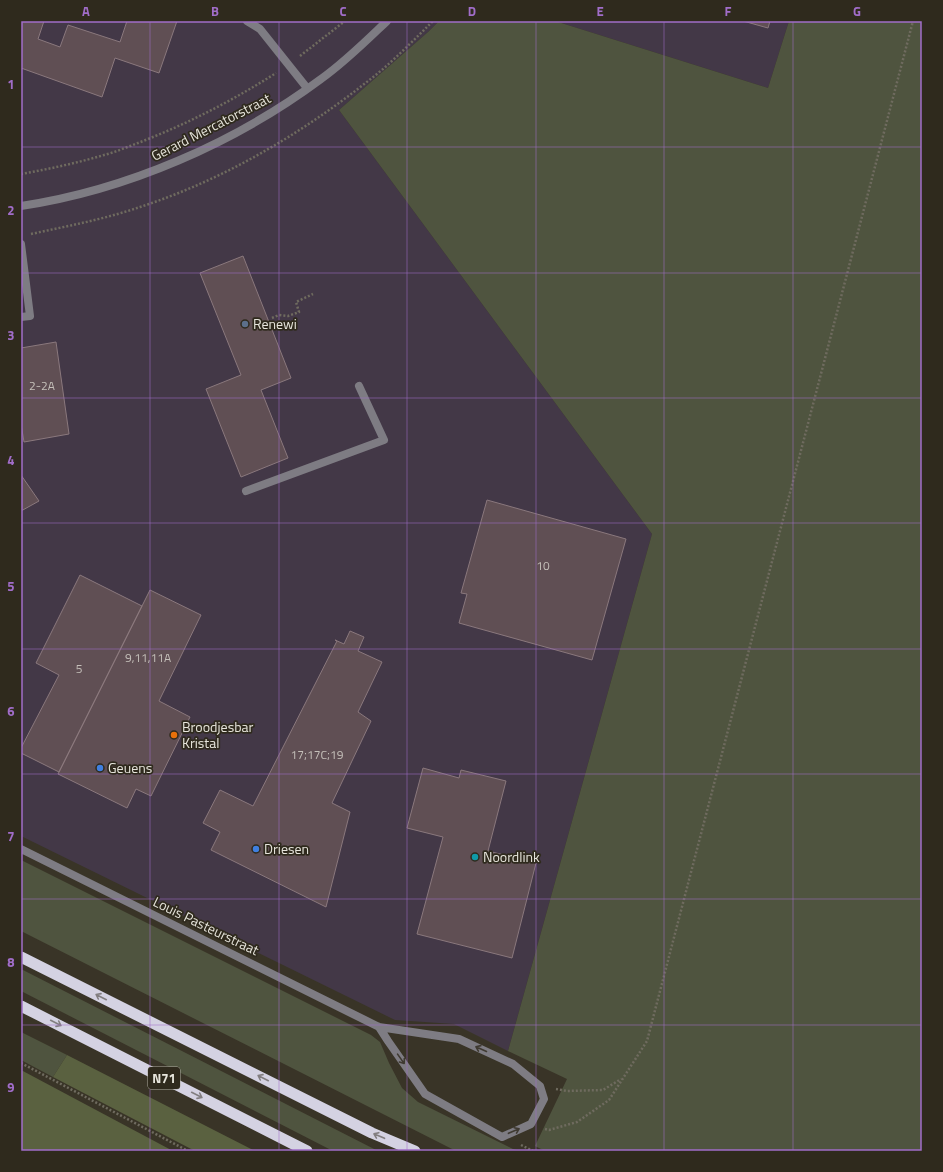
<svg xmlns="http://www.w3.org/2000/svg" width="943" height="1172" viewBox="0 0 943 1172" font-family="'Titillium Web',sans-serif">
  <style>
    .industrial { fill: #433847 }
    .green { fill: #4f543f }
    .forest { fill: #5a6140 }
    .building { fill: #604f54; stroke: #8a787d }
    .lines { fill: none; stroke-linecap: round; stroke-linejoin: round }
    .path { stroke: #6f6b5f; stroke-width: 2.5; stroke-dasharray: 2 2; stroke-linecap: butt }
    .service { stroke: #7e7c83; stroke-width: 8 }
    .minor { stroke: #7e7c83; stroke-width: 8 }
    .trunk { stroke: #d4d2e2; stroke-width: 11 }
    .oneway { stroke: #827e80 }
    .oneway2 { stroke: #3f3a31 }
    .grid { fill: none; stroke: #a16dc9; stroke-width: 1; stroke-opacity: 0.55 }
    .service-dot { fill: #5c6f8a; stroke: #2f2a1d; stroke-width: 1.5 }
    .food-dot { fill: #e8710a; stroke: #2f2a1d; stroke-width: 1.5 }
    .shop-dot { fill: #3f7fe0; stroke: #2f2a1d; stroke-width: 1.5 }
    .culture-dot { fill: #0f9aa8; stroke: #2f2a1d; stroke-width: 1.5 }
    .labels { text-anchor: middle; stroke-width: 3.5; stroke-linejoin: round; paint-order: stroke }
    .number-label { font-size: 12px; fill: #c5c0ba }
    .shield { fill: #2f2a1d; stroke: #b0ada3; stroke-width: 1 }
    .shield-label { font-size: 13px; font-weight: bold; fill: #e7e5dc }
    .street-label { font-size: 14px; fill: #e7e5dc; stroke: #2f2a1d }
    .poi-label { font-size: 14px; fill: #e7e5dc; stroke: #2f2a1d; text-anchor: start }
    .neatline { fill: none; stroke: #a16dc9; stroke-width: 1.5 }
    .grid-label { font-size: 13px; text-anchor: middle; font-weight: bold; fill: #a16dc9 }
  </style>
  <rect width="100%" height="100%" fill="#393427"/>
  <path class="industrial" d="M21 21H439L428 32 339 110 652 534 508 1051 454 1024 395 1020 21 836Z
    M555 21H789L768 88Z"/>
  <path class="green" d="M439 21H555L768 88 789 21H922V1151H545L535 1146 567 1079 508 1051 652 534 339 110 428 32Z
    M21 860 371 1035 380 1042 389 1063 402 1088 418 1102 513 1149 520 1151H456L21 931Z
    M21 969 378 1151H333L21 991Z
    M21 1032 67 1055 53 1077 21 1060Z"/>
  <path class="forest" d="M67 1055 255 1151H195L53 1077Z
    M21 1070 173 1151H21Z"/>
  <path class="building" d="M21 21H44L38 39 60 47 68 25 120 42 127 21H177L159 73 115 58 102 97 21 68Z
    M743 21H770L768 28Z
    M243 256 291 378 261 390 288 458 241 477 206 389 241 375 200 273Z
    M56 342 69 434 24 442 21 424V348Z
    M21 475 39 501 21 511Z
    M487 500 626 539 592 660 459 623 467 594 461 593Z
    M80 575 142 606 59 772 21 753V748L59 675 36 663Z
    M150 590 201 615 159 701 190 717 151 796 136 789 127 808 58 774Z
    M350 631 364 637 358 651 382 662 358 712 371 721 332 803 350 812 326 907 211 850 220 832 203 823 220 790 253 806 337 641 335 640 344 644Z
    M423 768 459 778 461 770 506 781 488 851 536 863 512 958 417 934 443 837 407 828Z"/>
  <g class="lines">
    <path class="path" d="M300 56 345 21
      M21 174C49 169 77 163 104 155 116 152 127 147 138 143 187 124 232 101 276 73
      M31 234C68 226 105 219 140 207 229 178 311 128 383 69 400 54 417 37 433 21
      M272 318 279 315 288 316 299 312 296 302 313 294
      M21 1063 188 1151
      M556 1089 567 1091 603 1090 621 1079
      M545 1129 549 1130 577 1122 609 1100 647 1041 913 21
      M521 1145 533 1151"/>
    <path class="service" d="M247 21 260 29 307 88
      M21 244 30 316 21 317
      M246 491 384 440 359 386"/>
    <path class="minor" d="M21 206C127 190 235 143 321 79 345 62 366 41 387 21
      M21 849 379 1027 459 1039 513 1064 540 1086 544 1099 531 1124 502 1137 425 1094 388 1041 379 1027"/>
    <path class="trunk" d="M21 957 372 1133 415 1151
      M21 1006 307 1151"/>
  </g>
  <defs><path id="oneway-shaft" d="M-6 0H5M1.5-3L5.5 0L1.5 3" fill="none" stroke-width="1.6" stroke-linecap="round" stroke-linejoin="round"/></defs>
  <g class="oneway">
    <use href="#oneway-shaft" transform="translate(101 997) rotate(-153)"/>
    <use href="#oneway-shaft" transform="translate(56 1023) rotate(27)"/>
    <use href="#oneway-shaft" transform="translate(263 1078) rotate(-153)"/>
    <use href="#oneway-shaft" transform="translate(197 1095) rotate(27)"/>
    <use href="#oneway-shaft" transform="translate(379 1136) rotate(-157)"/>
  </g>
  <g class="oneway2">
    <use href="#oneway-shaft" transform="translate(481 1049) rotate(-156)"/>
    <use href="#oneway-shaft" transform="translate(401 1059) rotate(55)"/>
    <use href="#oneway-shaft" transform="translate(514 1131) rotate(-23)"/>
  </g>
  <path class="grid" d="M150 21V1151M279 21V1151M407 21V1151M536 21V1151M664 21V1151M793 21V1151M21 147H922M21 273H922M21 398H922M21 523H922M21 649H922M21 774H922M21 899H922M21 1025H922"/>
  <circle class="service-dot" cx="245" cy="324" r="4"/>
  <circle class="food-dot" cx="174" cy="735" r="4"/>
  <g class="shop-dot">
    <circle cx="100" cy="768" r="4"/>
    <circle cx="256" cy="849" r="4"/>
  </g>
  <circle class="culture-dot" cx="475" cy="857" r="4"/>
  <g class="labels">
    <g class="number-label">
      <text x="42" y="390">2-2A</text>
      <text x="543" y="570">10</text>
      <text x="148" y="662">9,11,11A</text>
      <text x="79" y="673">5</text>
      <text x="317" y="759">17;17C;19</text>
    </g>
    <rect class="shield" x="148" y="1067" width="32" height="22" rx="3"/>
    <g class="shield-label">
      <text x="164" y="1083">N71</text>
    </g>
    <g class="street-label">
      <text transform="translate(211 127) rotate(-27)" y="5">Gerard Mercatorstraat</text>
      <text transform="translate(206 926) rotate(26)" y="5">Louis Pasteurstraat</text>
    </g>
    <g class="poi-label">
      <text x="253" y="329">Renewi</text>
      <text x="182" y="732">Broodjesbar<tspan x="182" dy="16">Kristal</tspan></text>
      <text x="108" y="773">Geuens</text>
      <text x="264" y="854">Driesen</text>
      <text x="483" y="862">Noordlink</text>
    </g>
  </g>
  <rect width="943" height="1172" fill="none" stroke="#2f2a1d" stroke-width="44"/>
  <rect x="22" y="22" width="899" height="1128" class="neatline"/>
  <g class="grid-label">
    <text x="86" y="16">A</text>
    <text x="215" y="16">B</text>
    <text x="343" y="16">C</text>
    <text x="472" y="16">D</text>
    <text x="600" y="16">E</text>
    <text x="728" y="16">F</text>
    <text x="857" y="16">G</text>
    <text x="11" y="89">1</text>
    <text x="11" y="215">2</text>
    <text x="11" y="340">3</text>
    <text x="11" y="465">4</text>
    <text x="11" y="591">5</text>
    <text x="11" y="716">6</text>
    <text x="11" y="841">7</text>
    <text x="11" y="967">8</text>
    <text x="11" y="1092">9</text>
  </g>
</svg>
